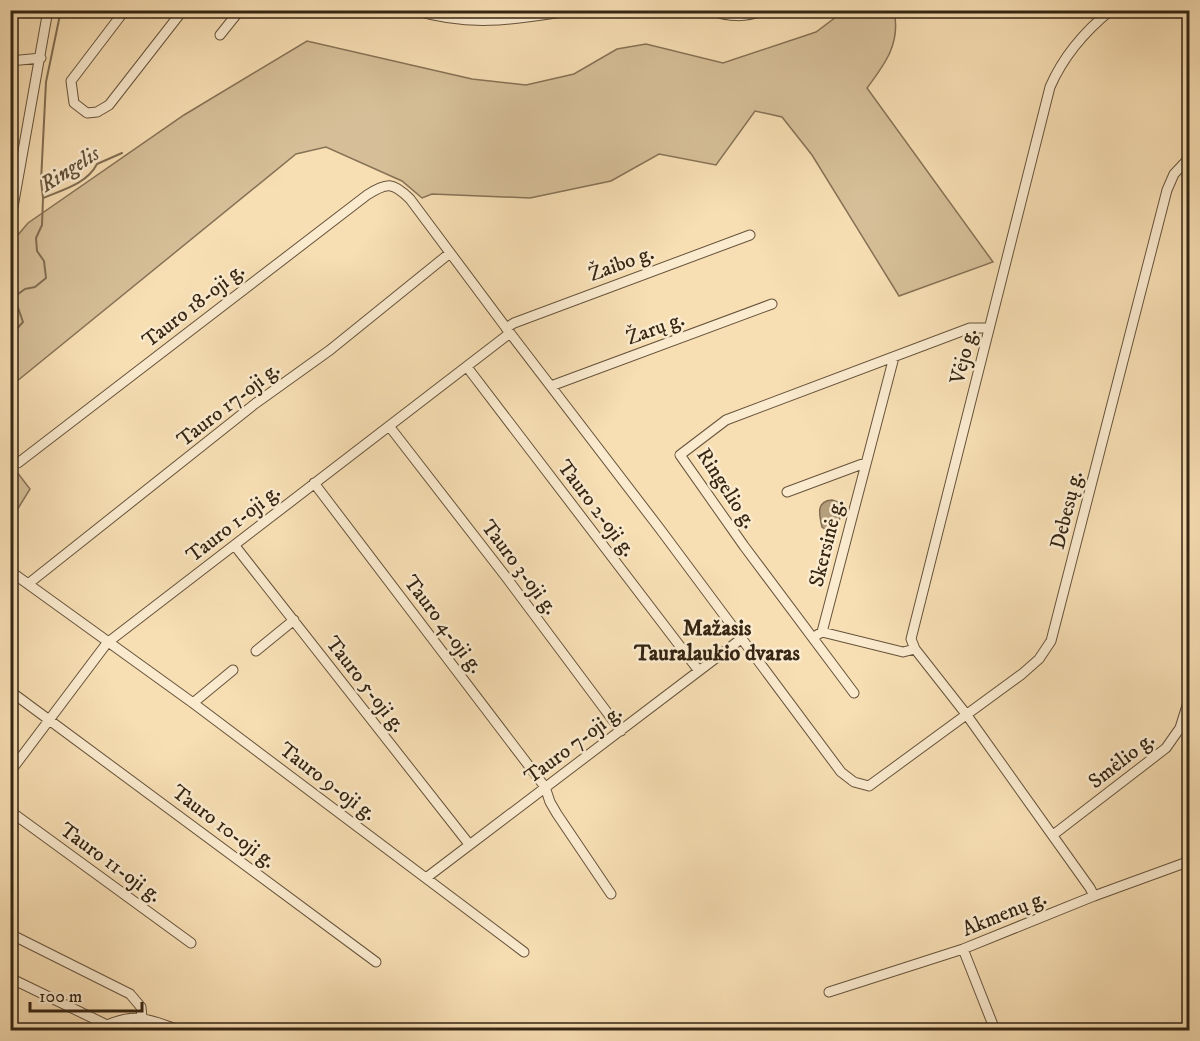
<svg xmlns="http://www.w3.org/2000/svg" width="1200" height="1041" viewBox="0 0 1200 1041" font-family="'IM FELL DW Pica',serif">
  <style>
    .green { fill: #d6bf98; stroke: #867256; stroke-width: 1.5 }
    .water { fill: #b59f7d; stroke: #826e53; stroke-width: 1.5 }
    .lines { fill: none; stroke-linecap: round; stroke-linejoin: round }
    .stream { stroke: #826e53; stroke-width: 2 }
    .street-casing { stroke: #66533b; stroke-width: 11 }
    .street { stroke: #faeace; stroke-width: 9 }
    .labels { text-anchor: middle; stroke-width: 5; stroke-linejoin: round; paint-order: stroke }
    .street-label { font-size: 21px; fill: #352513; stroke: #faeace }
    .water-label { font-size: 22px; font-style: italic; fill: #625038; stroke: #faeace }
    .neighbourhood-label { font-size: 22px; font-weight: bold; fill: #352513; stroke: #faeace }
  </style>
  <rect width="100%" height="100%" fill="#f7deb3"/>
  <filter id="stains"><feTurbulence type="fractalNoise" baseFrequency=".00333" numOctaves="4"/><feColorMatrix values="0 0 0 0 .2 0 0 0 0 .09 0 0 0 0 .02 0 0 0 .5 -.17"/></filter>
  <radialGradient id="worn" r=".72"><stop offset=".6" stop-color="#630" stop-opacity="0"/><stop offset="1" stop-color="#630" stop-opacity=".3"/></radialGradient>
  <path class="green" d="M894 11C901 43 885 64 867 88L993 262 899 296 812 155 782 117 755 111 716 165 659 154 611 181 530 198 432 194 422 198 402 181 326 147 296 154 11 386V243L28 223 184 115 307 41 472 79 526 85 574 74 617 49 646 44 723 63 816 32 844 11Z
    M10 463 30 489 14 515 11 514Z"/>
  <path class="water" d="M832 500 838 502C844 514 840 528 825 529L822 527C819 514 816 501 832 500Z"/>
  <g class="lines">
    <path class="stream" d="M43 198 41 181 46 82 61 10
      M10 332 15 331 23 322 16 302 18 294 25 289 35 287 46 278 44 261 37 251 36 238 42 225 43 198C62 190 87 184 97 164L122 153"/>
    <g class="street-casing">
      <path id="street" d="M125 10 71 81 74 103 87 113 97 112 109 105 183 10
        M414 10C472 28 517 19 575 10
        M710 10C729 17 745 18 764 10
        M468 20 476 10
        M220 35 240 10
        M10 61 41 58
        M10 224 48 10
        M506 328 514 323 750 235
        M467 367 699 671
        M551 386 772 304
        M389 426 506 577 621 731
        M18 463 367 195C387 182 393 182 410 199L510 333 660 529 841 772 854 782 869 786 1022 674 1039 659 1051 641 1167 190 1174 174 1190 157
        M314 483 545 787 550 802 557 814 611 894
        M787 492 865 463
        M235 546 469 844
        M10 571 193 703 524 952
        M28 584 256 403 330 350 450 253
        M822 632 894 357
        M817 635 822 632 903 652 915 649
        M256 651 294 620
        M10 691 376 962
        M854 693 744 546 680 455 726 420 970 328H988
        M193 703 233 670
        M10 772 107 643 510 333
        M10 811 191 943
        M1053 835 1166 748 1180 728 1190 696
        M426 878 741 639
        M1094 896 1090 888 966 714 915 649 911 639 1050 87C1063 57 1085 31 1111 10
        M10 934 130 994 141 1007 142 1018
        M963 949 995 1030
        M10 978 107 1025C137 1012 150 1020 179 1030
        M829 992 963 949 1094 896 1190 861"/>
    </g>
    <use href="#street" class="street"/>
  </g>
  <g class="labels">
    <g class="street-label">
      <text transform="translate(621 263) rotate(-20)" y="7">Žaibo g.</text>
      <text transform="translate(193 305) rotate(-38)" y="7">Tauro 18-oji g.</text>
      <text transform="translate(655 328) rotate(-20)" y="7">Žarų g.</text>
      <text transform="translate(963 356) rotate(-76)" y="7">Vėjo g.</text>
      <text transform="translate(228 404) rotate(-38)" y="7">Tauro 17-oji g.</text>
      <text transform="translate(727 488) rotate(57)" y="7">Ringelio g.</text>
      <text transform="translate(597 508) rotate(53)" y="7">Tauro 2-oji g.</text>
      <text transform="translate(1066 510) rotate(-76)" y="7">Debesų g.</text>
      <text transform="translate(233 523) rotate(-38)" y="7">Tauro 1-oji g.</text>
      <text transform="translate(826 543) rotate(-76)" y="7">Skersinė g.</text>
      <text transform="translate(520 567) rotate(53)" y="7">Tauro 3-oji g.</text>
      <text transform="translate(444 624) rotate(53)" y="7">Tauro 4-oji g.</text>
      <text transform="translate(366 684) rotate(52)" y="7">Tauro 5-oji g.</text>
      <text transform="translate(573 744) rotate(-37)" y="7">Tauro 7-oji g.</text>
      <text transform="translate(1121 760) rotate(-38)" y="7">Smėlio g.</text>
      <text transform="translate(328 781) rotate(37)" y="7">Tauro 9-oji g.</text>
      <text transform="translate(224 826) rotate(37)" y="7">Tauro 10-oji g.</text>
      <text transform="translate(111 862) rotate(36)" y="7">Tauro 11-oji g.</text>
      <text transform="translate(1004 913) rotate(-22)" y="7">Akmenų g.</text>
    </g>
    <g class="water-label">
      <text transform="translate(69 168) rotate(-33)" y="8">Ringelis</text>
    </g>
    <g class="neighbourhood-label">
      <text x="717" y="635">Mažasis<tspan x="717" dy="25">Tauralaukio dvaras</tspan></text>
    </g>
  </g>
  <rect width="1200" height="1041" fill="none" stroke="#f7deb3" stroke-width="36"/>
  <rect x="12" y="12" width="1176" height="1017" fill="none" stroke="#352513" stroke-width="3"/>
  <rect x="18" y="18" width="1164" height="1005" fill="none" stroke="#352513" stroke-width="1.5"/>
  <path d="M30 1002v9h112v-9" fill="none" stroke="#352513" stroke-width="3"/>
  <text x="39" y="1002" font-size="18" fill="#352513" stroke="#faeace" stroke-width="4.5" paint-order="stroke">100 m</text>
  <rect width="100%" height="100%" filter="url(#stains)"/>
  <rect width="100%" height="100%" fill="url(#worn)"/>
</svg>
